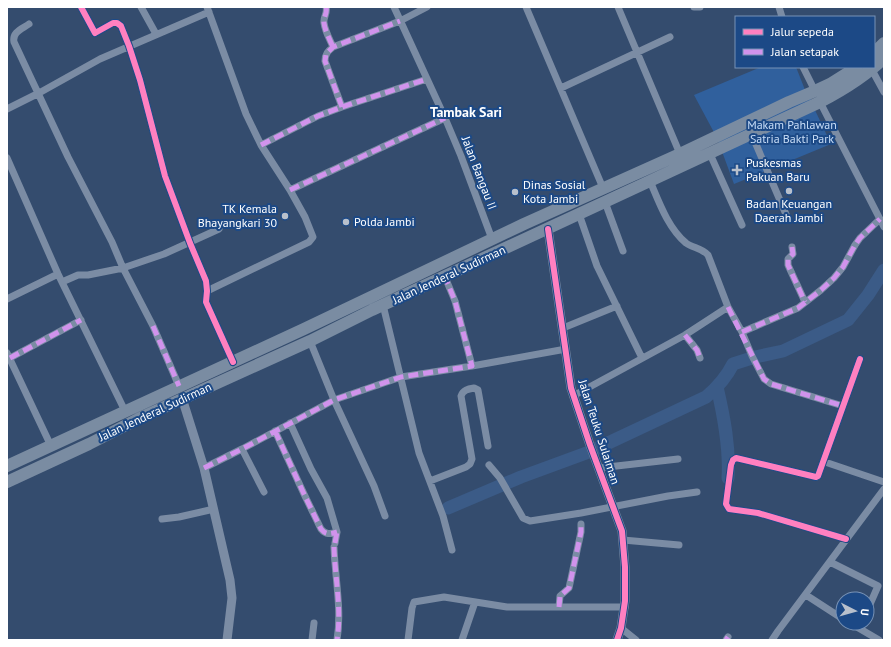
<svg xmlns="http://www.w3.org/2000/svg" width="891" height="647" viewBox="0 0 891 647" font-family="'PT Sans',sans-serif">
  <style>
    .green { fill: #30609d }
    .lines { fill: none; stroke-linecap: round; stroke-linejoin: round }
    .river { stroke: #3b5b87; stroke-width: 13 }
    .minor { stroke: #7b8ca4; stroke-width: 7 }
    .tertiary { stroke: #7b8ca4; stroke-width: 9 }
    .trunk { stroke: #7a8ca2; stroke-width: 12 }
    .quiet { stroke: #d193ec; stroke-width: 5; stroke-dasharray: 10 5; stroke-linecap: butt }
    .cycleway-casing { stroke: #1c4986; stroke-width: 8 }
    .cycleway { stroke: #ff80c0; stroke-width: 6 }
    .poi-dot { fill: #b8c0cc; stroke: #1c4986; stroke-width: 1.5 }
    .labels { text-anchor: middle; stroke-width: 4; stroke-linejoin: round; paint-order: stroke }
    .park-label { font-size: 12px; fill: #c9def8; stroke: #1c4986 }
    .poi-label { font-size: 12px; fill: #fff; stroke: #1c4986; text-anchor: start }
    .street-label { font-size: 12px; fill: #fff; stroke: #1c4986 }
    .quarter-label { font-size: 14px; font-weight: bold; fill: #fff; stroke: #1c4986 }
  </style>
  <rect width="100%" height="100%" fill="#344c6e"/>
  <path class="green" d="M761 67H796L807 95H809L814 108 831 144 734 184 717 138 694 95Z"/>
  <g class="lines">
    <path class="river" d="M717 387C724 417 730 448 728 478
      M448 508 521 477 589 452 706 397C718 387 726 378 733 364L755 357 783 351 848 320 868 295 884 270"/>
    <path class="minor" d="M81 7 95 33 113 23H117L121 26 129 46 140 80 165 176 190 243 206 281 207 291 206 302 233 362
      M141 7 156 34
      M326 7C328 13 323 17 324 23 325 31 330 40 333 47
      M394 7 445 118 461 156 492 239
      M526 7 603 188
      M618 7 680 154
      M694 7H700
      M779 7 782 17
      M29 24C22 29 12 32 14 42L68 157 112 242 123 268 88 275H78L62 282
      M803 67 815 91
      M872 70 884 92
      M561 88 670 37
      M820 102 884 227
      M342 107 325 61C325 54 328 51 333 47L400 21 427 7
      M7 109 39 93 100 59 209 12
      M752 135 788 219
      M261 145 318 116 342 107 427 79
      M710 154 742 225
      M7 158 58 274 125 411
      M650 181C659 202 668 228 686 243 693 248 702 248 708 255L728 307 742 332 752 356 764 379 771 384 843 406
      M290 190 445 118
      M605 202 623 251
      M579 214 597 266 642 358
      M792 247 793 254 788 259V265L805 302
      M207 291 309 242 313 237 305 217 290 190 261 145 246 114 207 7
      M7 299 58 274
      M383 305 419 453 443 516 452 550
      M563 328 617 306
      M742 332 798 308 821 290 834 278 843 267 855 245 860 238 880 219
      M685 335 697 350 700 358
      M310 341 334 400 374 486 385 516
      M7 353 51 446
      M10 358 81 320
      M472 366 566 349
      M179 386 153 326 123 268 164 254 219 229
      M573 396 685 335 728 307
      M290 423 311 469 327 498 337 532 335 543
      M275 431 304 494 321 529C326 535 330 534 337 532
      M242 449 264 492
      M825 462 884 482
      M489 465 500 478 523 518 530 521 581 513 668 496 697 492
      M204 468 242 449 334 400 401 377 472 366 455 301 445 277
      M599 468 678 459
      M430 481 466 467 470 464 472 459 461 396C463 390 468 389 474 388L478 390 488 446
      M162 519 179 517 214 509
      M846 539 758 513 729 509 726 504 731 465 733 460 736 458 816 477 818 476 860 359
      M623 540 679 545
      M334 547C335 578 342 610 337 640
      M830 562 878 586 867 611
      M806 595 843 619
      M559 607 560 596 569 588 581 532V524
      M850 623 879 640
      M621 628 636 640
      M312 640 314 623
      M408 640 412 608 414 602 444 597 507 607H625
      M462 640 475 602
      M726 640 728 637
      M772 640 778 631 884 489"/>
    <path class="tertiary" d="M548 229 571 388 590 445 622 531 625 567V601L621 628 617 640
      M182 398 204 468 230 580 232 598 227 640"/>
    <path class="trunk" d="M874 53 884 43
      M7 466 304 329 524 224 680 154 789 102 815 91 830 84 857 67
      M7 482 89 444 138 419 310 341 372 310 820 102C843 90 865 77 884 58"/>
    <path class="quiet" d="M326 7C328 13 323 17 324 23 325 31 330 40 333 47
      M342 107 325 61 326 54 333 47 400 21
      M261 145 318 116 342 107 427 79
      M290 190 445 118
      M792 247 793 254 788 259V265L805 302
      M728 307 764 379 771 384 843 406
      M153 326 179 386
      M742 332 798 308 821 290 834 278 843 267 855 245 860 238 880 219
      M685 335 697 350 700 358
      M10 358 81 320
      M275 431 304 494 321 529C326 535 330 534 337 532
      M204 468 242 449 334 400 401 377 472 366 455 301 445 277
      M335 543 337 532
      M334 547C335 578 342 610 337 640
      M559 607 560 596 569 588 581 532V524
      M726 640 728 637"/>
    <g class="cycleway-casing">
      <path id="cycleway" d="M81 7 95 33 113 23H117L121 26 129 46 140 80 165 176 190 243 206 281 207 291 206 302 233 362
        M548 229 571 388 590 445 622 531 625 567V601L621 628 617 640
        M846 539 758 513 729 509 726 504 731 465 733 460 736 458 816 477 818 476 860 359"/>
    </g>
    <use href="#cycleway" class="cycleway"/>
  </g>
  <g class="poi-dot">
    <path d="M735 164h4v4h4v4h-4v4h-4v-4h-4v-4h4z"/>
    <circle cx="789" cy="191" r="4"/>
    <circle cx="515" cy="192" r="4"/>
    <circle cx="285" cy="216" r="4"/>
    <circle cx="346" cy="222" r="4"/>
  </g>
  <g class="labels">
    <g class="park-label">
      <text x="792" y="129">Makam Pahlawan<tspan x="792" dy="14">Satria Bakti Park</tspan></text>
    </g>
    <g class="poi-label">
      <text x="746" y="167">Puskesmas<tspan x="746" dy="14">Pakuan Baru</tspan></text>
      <text x="523" y="189">Dinas Sosial<tspan x="523" dy="14">Kota Jambi</tspan></text>
      <text x="789" y="208" text-anchor="middle">Badan Keuangan<tspan x="789" dy="14">Daerah Jambi</tspan></text>
      <text x="277" y="213" text-anchor="end">TK Kemala<tspan x="277" dy="14">Bhayangkari 30</tspan></text>
      <text x="354" y="226">Polda Jambi</text>
    </g>
    <g class="street-label">
      <text transform="translate(479 173) rotate(69)" y="4">Jalan Bangau II</text>
      <text transform="translate(449 275) rotate(-25)" y="4">Jalan Jenderal Sudirman</text>
      <text transform="translate(155 412) rotate(-25)" y="4">Jalan Jenderal Sudirman</text>
      <text transform="translate(599 432) rotate(72)" y="4">Jalan Teuku Sulaiman</text>
    </g>
    <g class="quarter-label">
      <text x="466" y="117">Tambak Sari</text>
    </g>
  </g>
  <rect width="891" height="647" fill="none" stroke="#ffffff" stroke-width="16"/>
  <rect x="735" y="16" width="140" height="52" fill="#1c4986" stroke="#7792b6"/>
  <rect x="743" y="29" width="20" height="6" fill="#ff80c0" stroke="#7792b6"/>
  <text x="771" y="36" font-size="12" fill="#ffffff">Jalur sepeda</text>
  <rect x="743" y="49" width="20" height="6" fill="#d193ec" stroke="#7792b6"/>
  <text x="771" y="56" font-size="12" fill="#ffffff">Jalan setapak</text>
  <g transform="translate(855 611) rotate(96)"><circle r="19" fill="#1c4986" stroke="#7792b6"/>
  <path d="M0-3L7 15L0 10L-7 15Z" fill="#b8c0cc"/>
  <text y="-6" font-size="11" font-weight="bold" text-anchor="middle" fill="#ffffff">U</text>
  </g>
</svg>
